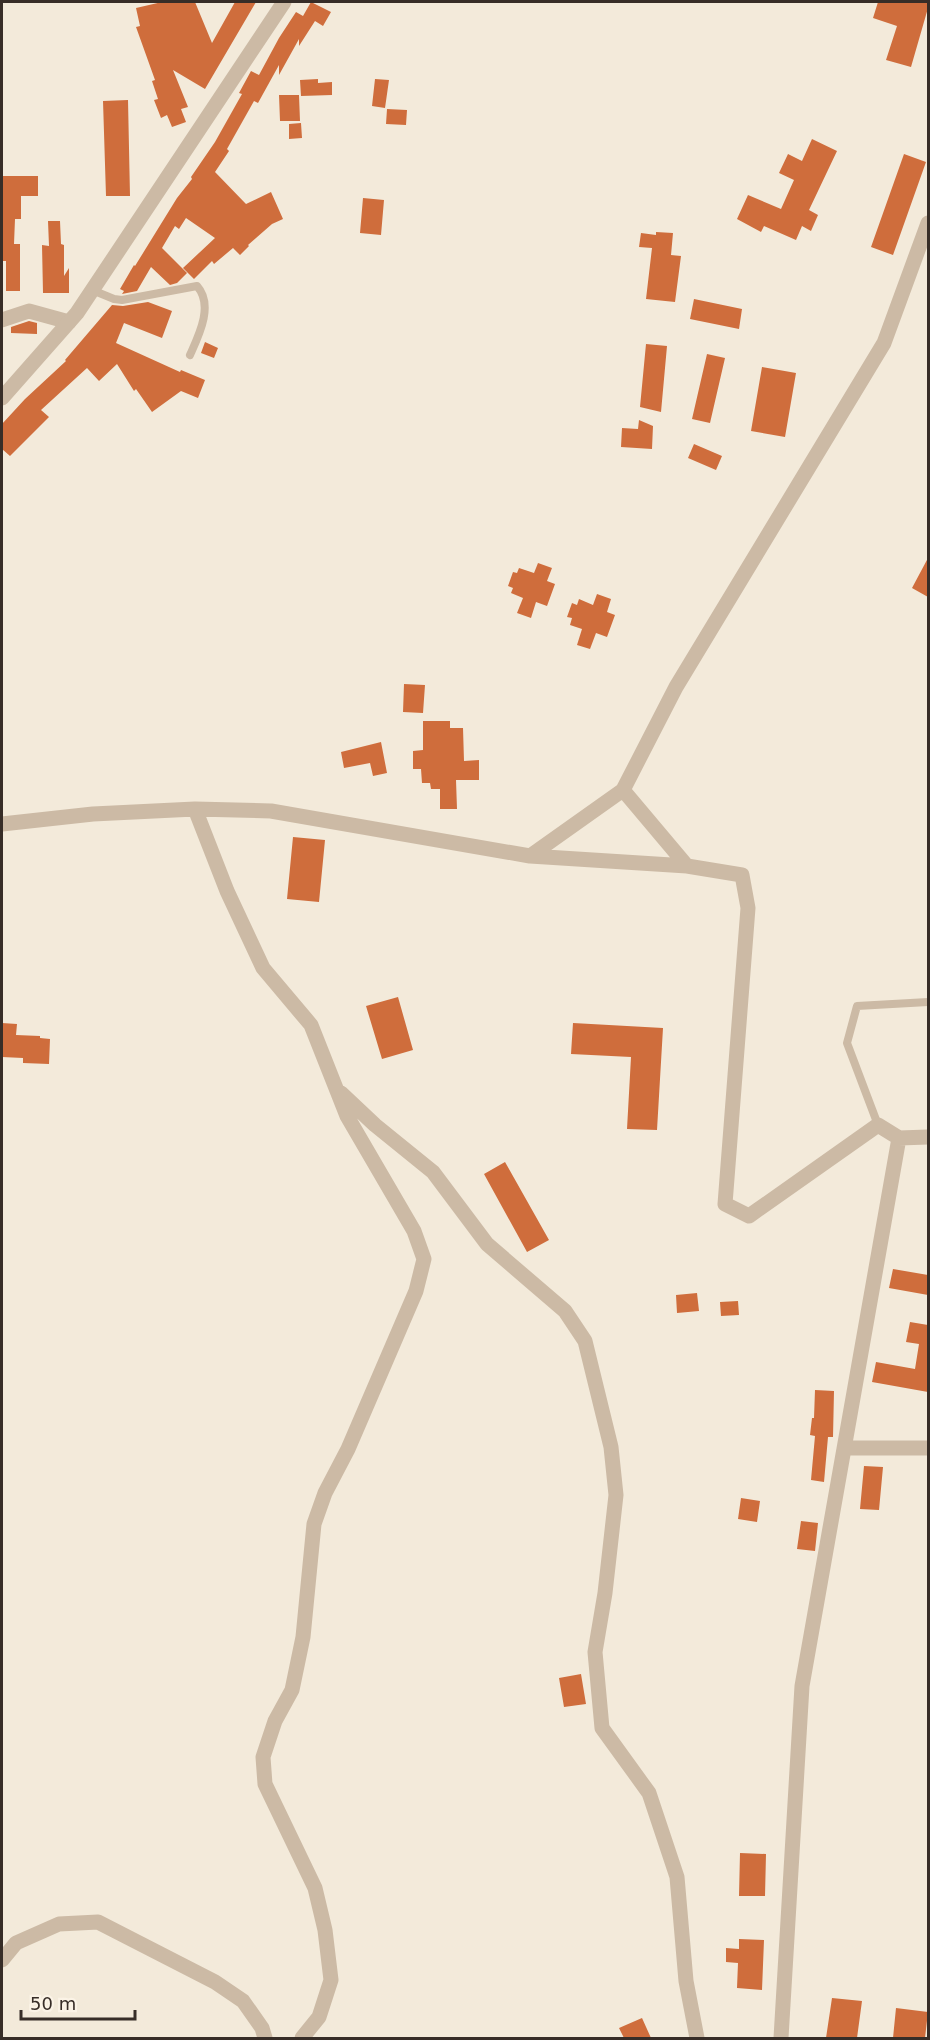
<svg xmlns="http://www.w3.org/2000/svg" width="930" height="2040" viewBox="0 0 930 2040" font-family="'DejaVu Sans',sans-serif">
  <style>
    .building { fill: #cf6d3c }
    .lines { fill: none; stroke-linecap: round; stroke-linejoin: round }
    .service { stroke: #ccbaa5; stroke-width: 8 }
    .minor { stroke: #ccbaa5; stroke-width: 15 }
    .tertiary { stroke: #ccbaa5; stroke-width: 15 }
  </style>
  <rect width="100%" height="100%" fill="#f3eada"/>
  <path class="building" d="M162 2H195L212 43 235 2H256L205 89 173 70 188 107 181 109 186 122 172 127 167 115 161 118 154 100 158 99 152 81 155 80 136 27 140 26 136 8Z
    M311 2 331 12 323 26 315 21 299 46V39L279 75V65L258 103 254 101 227 149 229 151 215 172 246 204 271 192 283 219 272 224 248 245 249 246 240 255 233 248 214 264 212 261 194 279 183 268 215 238 186 218 179 229 175 226 162 248 187 273 177 283 170 285 151 267 137 291 122 294 124 291 120 289 134 265 135 266 177 198 192 179 191 177 215 142 242 94 239 93 251 71 259 75 279 38 296 12 303 16Z
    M878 2H928V8L911 67 886 60 897 26 873 18Z
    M318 79V83L332 82V95L301 96 300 80Z
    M375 79 389 80 385 108 372 106Z
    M279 95H299L300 121H280Z
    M128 100 130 196H106L103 101Z
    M387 109 407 110 406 125 386 124Z
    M301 123 302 138 289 139V124Z
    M812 139 837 151 809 210 818 215 811 231 802 226 796 240 764 226 761 232 737 219 748 195 781 209 794 180 779 173 788 154 802 161Z
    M904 154 926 162 893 255 871 247Z
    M2 176H38V196H21V219H15L14 244H20V291H6V261H2Z
    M363 198 384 200 381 235 360 233Z
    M48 221H60L61 244 64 245V276L69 268V293H43L42 245 49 246Z
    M656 232 673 233 671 255 681 256 675 302 646 299 652 248 639 247 641 233 656 235Z
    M694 299 742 309 739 329 690 319Z
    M148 302 172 311 162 338 124 323 116 343 180 372 181 370 205 380 198 398 181 391 152 412 136 389 134 391 117 364 99 381 87 368 41 410 49 417 10 456 2 449V424L25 399 66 361 65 360 112 305 123 306Z
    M29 321 37 323V334L11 333V327Z
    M205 342 218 348 214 358 201 353Z
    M646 344 667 346 661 412 640 407Z
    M707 354 725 358 710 423 692 419Z
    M762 367 796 373 785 437 751 431Z
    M639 420 653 426 652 449 621 447 622 428 638 429Z
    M694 444 722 456 716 470 688 458Z
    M928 558V597L912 588Z
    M538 563 552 568 547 581 555 584 547 606 536 602 531 618 517 613 523 598 511 593 513 588 508 586 513 572 517 573 519 568 534 573Z
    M597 594 611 599 607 612 615 615 607 637 596 633 590 649 577 645 582 629 570 625 572 618 567 617 572 603 577 605 579 599 593 605Z
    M404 684 425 685 423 713 403 712Z
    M423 721H450V728H463L464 761 479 760V780H456L457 809H440V789H431L430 783H422L421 769H413V751L423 750Z
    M381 742 387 773 373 776 370 763 344 768 341 752Z
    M293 837 325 840 319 902 287 899Z
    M398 997 413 1050 382 1059 366 1006Z
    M2 1023 17 1024 16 1035 40 1036V1038L50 1039 49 1064 23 1063V1058L2 1057Z
    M573 1023 663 1028 657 1130 627 1129 631 1057 571 1054Z
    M505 1162 549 1240 527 1252 484 1174Z
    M893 1269 928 1275V1295L889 1288Z
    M697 1293 699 1311 677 1313 676 1295Z
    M738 1301 739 1315 721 1316 720 1302Z
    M910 1322 928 1325V1392L872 1382 876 1362 915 1369 919 1344 906 1342Z
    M815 1390 834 1391 833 1437H828L824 1482 811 1480 815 1436 810 1435 812 1418H814Z
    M864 1466 883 1467 879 1510 860 1509Z
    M741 1498 760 1501 757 1522 738 1519Z
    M801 1521 818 1523 815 1551 797 1549Z
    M581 1674 586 1704 564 1707 559 1678Z
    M740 1853 766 1854 765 1896H739Z
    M739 1939 764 1940 762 1990 737 1988 738 1963 726 1962V1948L739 1949Z
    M832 1998 862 2001 857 2038H826Z
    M896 2008 928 2012 925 2038H893Z
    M642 2018 651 2038H624L619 2028Z"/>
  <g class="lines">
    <path class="service" d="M92 290 114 299 122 300 197 286C214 305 199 335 190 355
      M878 1125 847 1043 857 1006 928 1002"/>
    <path class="minor" d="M2 320 29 311 69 322
      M623 790 687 866 742 875 748 908 725 1204 749 1216 878 1125 899 1138 802 1686 781 2038
      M195 809 227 891 263 968 311 1025 347 1116 414 1231 424 1259 416 1291 348 1449 325 1493 314 1524 303 1637 292 1690 275 1721 263 1757 265 1784 315 1888 325 1930 331 1980 319 2017 302 2038
      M2 824 93 814 195 809 271 811 530 856 687 866
      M530 856 623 790 676 687 884 343 928 223
      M341 1093 375 1125 433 1172 487 1244 565 1311 585 1341 611 1447 616 1495 605 1593 595 1652 602 1728 649 1793 677 1877 686 1981 697 2038
      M899 1138 928 1137
      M844 1448H928
      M2 1960 16 1943 59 1924 98 1922 215 1982 243 2001 262 2028 265 2038"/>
    <path class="tertiary" d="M2 398 77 313 284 2"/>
  </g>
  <rect width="930" height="2040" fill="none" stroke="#372d27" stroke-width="6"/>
  <path d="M21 2010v9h114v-9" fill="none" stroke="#372d27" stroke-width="3"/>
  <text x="30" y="2010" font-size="18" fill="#372d27" stroke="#fbf3e6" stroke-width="4.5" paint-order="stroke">50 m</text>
</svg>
